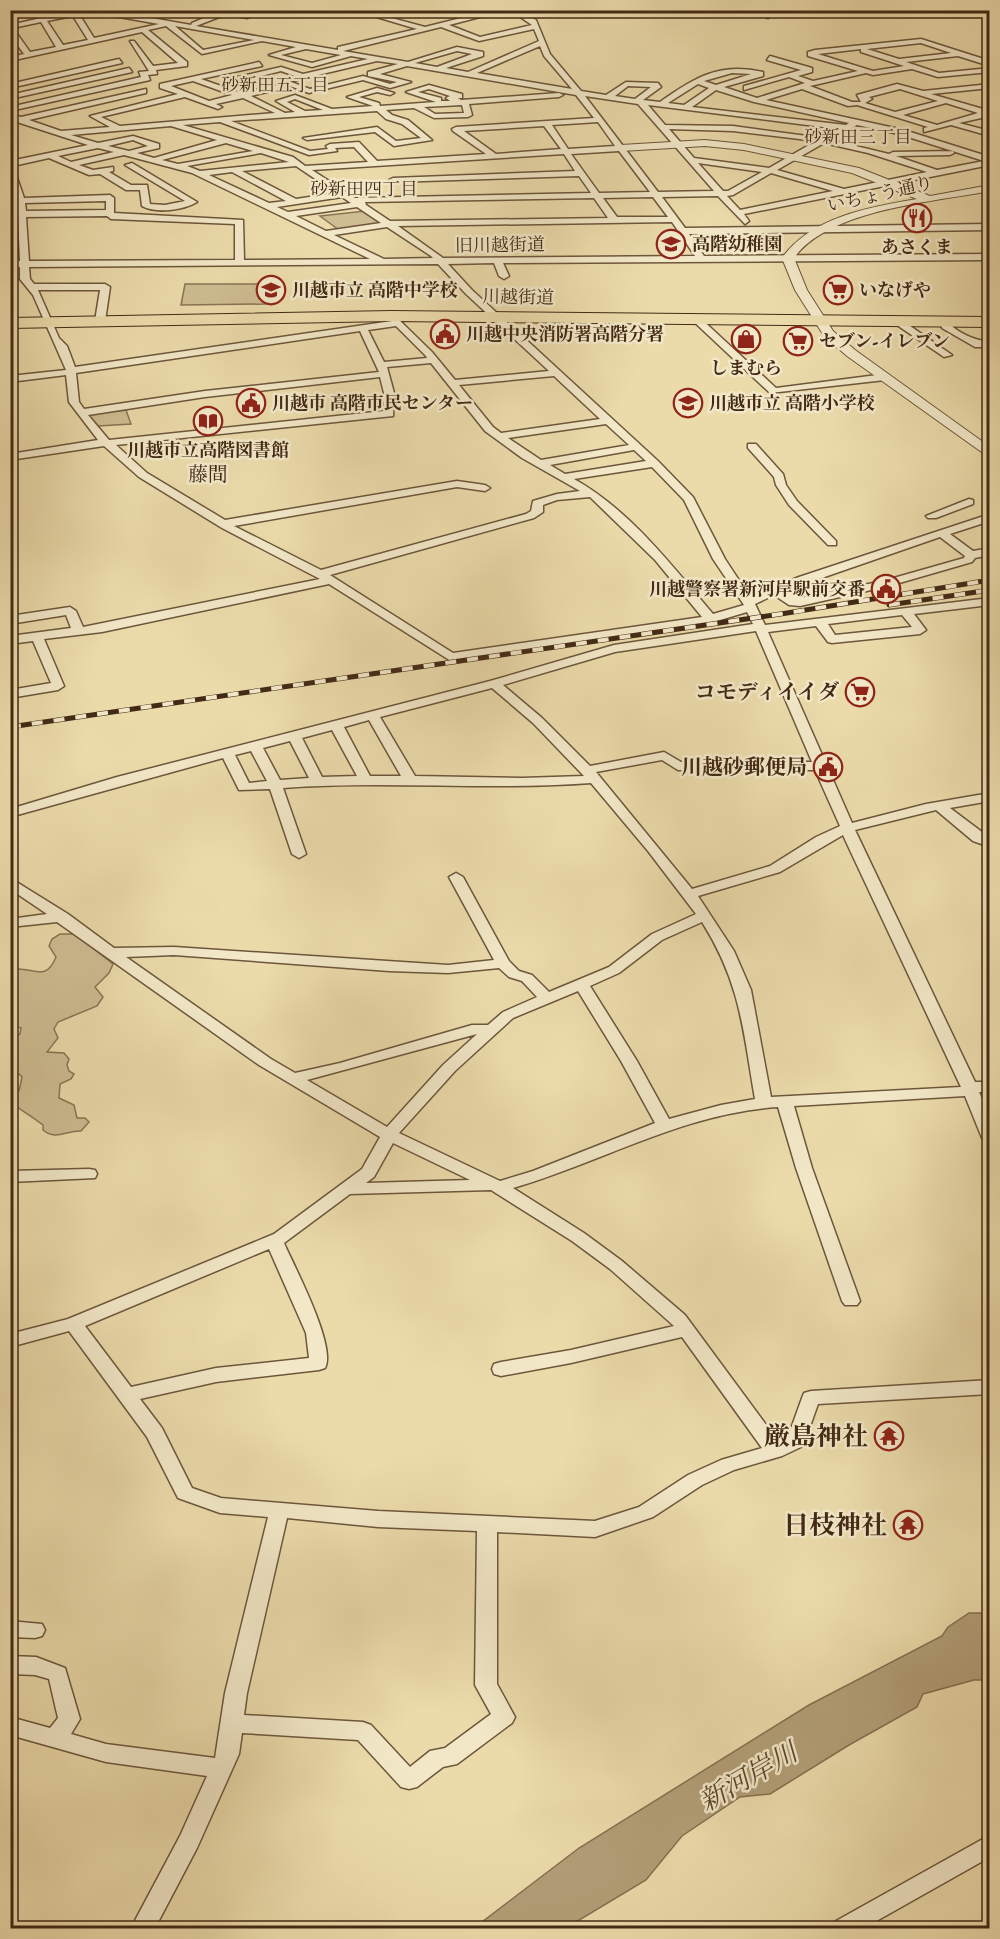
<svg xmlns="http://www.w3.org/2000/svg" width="1000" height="1939" viewBox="0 0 1000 1939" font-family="'Sorts Mill Goudy','Noto Serif JP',serif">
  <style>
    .green { fill: #cebd92; stroke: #887454; stroke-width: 1.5 }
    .water { fill: #b29f78; stroke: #867051; stroke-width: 1.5 }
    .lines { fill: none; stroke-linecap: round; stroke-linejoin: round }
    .minor-casing { stroke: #6d563b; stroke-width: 3 }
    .tertiary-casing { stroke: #6d563b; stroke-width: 2 }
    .trunk-casing { stroke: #432a16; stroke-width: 2 }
    .minor { fill: #f2e8c8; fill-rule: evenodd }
    .tertiary { fill: #f2e8c8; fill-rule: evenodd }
    .trunk { fill: #ebdbab; fill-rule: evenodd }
    .rail-casing { stroke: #432a16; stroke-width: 5 }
    .rail { stroke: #f2e8c8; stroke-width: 4; stroke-dasharray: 11; stroke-linecap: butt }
    .labels { text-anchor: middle; stroke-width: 5; stroke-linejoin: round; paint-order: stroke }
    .far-neighbourhood-label { font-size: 18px; fill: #432a16; stroke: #f2e8c8 }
    .far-street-label { font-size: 18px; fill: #432a16; stroke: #f2e8c8 }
    .far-poi-label { font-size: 18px; font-weight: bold; fill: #432a16; stroke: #f2e8c8; text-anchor: start }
    .far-quarter-label { font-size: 20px; fill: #432a16; stroke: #f2e8c8 }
    .poi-label { font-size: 21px; font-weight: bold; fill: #432a16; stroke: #f2e8c8; text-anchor: end }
    .near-poi-label { font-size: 26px; font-weight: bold; fill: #432a16; stroke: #f2e8c8; text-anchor: end }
    .near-water-label { font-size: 27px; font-style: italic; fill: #5f472e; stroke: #f2e8c8 }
  </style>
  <rect width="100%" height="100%" fill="#ebdbab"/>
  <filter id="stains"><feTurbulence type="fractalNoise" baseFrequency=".00333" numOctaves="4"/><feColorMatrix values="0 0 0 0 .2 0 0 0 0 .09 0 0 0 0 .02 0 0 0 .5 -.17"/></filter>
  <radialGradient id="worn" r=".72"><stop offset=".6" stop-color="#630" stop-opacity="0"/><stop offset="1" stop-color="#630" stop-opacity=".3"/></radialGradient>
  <path class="green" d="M365 211 383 223 339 230 320 216Z
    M185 284H269L265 304 181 305Z
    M126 410 131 424 98 426 86 414Z
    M60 934H75L113 964 109 973 95 987 103 997 97 1006 58 1022 54 1029 58 1038 47 1052 64 1053 69 1059 67 1065 69 1071 74 1074 71 1079 60 1084 59 1098 74 1105 77 1118H85L89 1122 81 1131C67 1130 56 1141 43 1130V1125C34 1118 26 1113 17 1107L11 1110V1093L19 1091 22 1077 19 1074 11 1076V1038L20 1034 21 1028 11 1025V970C30 964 45 985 56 957L49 946 52 939Z"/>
  <path class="water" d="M969 1613H989V1680H974L923 1694 917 1707 849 1745 770 1794 740 1797 682 1836 646 1880 566 1928H474L579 1848 809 1705 942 1636 948 1627Z"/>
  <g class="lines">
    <g class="minor-casing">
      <path id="minor" d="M77 10H106L191 25 192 23 223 10 246 14 266 10 247 18 227 14 196 26 338 50V47L417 29 353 10H362L425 27 493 10H507L449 25 480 37 532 25 510 10H519L536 20 550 54 581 91 606 95 626 82 658 83 661 87 643 100 660 102C694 78 719 62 763 72V76L724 87 757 98 805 83 789 77 744 90V86L801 70 767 60 770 56 812 68V72L798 76 813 81 858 71 808 56V52L815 50 921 39 990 61V66L958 56 906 62 939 73 990 68V72L938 77 912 69 873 75 866 73 810 86 852 102H861L857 95 897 84 923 91 990 84V88L931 94 990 111V116L959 123 990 131V136L951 125 924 132V128L928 127 857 105 848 106 802 89 766 100 904 130 990 157V165L744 214 749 221 745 224 718 196 662 197 685 228 990 224V230L689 234 704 256 990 254V260L503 263 509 276 504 279 499 276 494 263 448 264 472 290 658 461 693 497 725 559 750 597 799 577 990 514V521L950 534 973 551 990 548V555L975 558 972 562 889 586 800 606 789 605 774 595 755 604 765 625 990 598V605L914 614 926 630 920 634 832 643 828 642 816 626 768 632 852 823 926 804 990 793V801L950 808 990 838V847L973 841 936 810 855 830 975 1082H990V1092H979L990 1117V1143L982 1138 965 1096 794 1106 812 1168 860 1301 857 1305H845L842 1301 796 1168 778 1107C684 1113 602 1162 513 1188L584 1233 622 1261 685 1315 778 1441 788 1437 802 1398 804 1393 811 1391 990 1380V1394L818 1404 803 1446 782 1456 734 1470 702 1485 653 1517 595 1537 497 1532V1684L515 1717 512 1723 457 1764 443 1767 417 1787 409 1789 401 1787 358 1740 242 1733 239 1754 197 1848 155 1928H131L180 1836 207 1776 106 1762 10 1735V1717L50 1728 58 1718 49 1679 35 1675 10 1674V1656L36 1657 65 1668 80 1719 71 1734 106 1744 215 1758 225 1693 268 1517 220 1513 178 1498 147 1437 69 1331 10 1347V1334L68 1319 274 1234 362 1169 380 1137 259 1065 57 922 10 927V919L47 914 10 889V878L68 914 114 948 174 947 448 965 494 960 449 877 456 873 463 877 509 961 519 971 532 975 549 992 609 967 652 934 696 914 648 851 591 783C488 791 386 780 283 788L306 854 299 858 292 854 270 789 239 790 223 758 10 817V809L117 777 490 681 614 645 753 624 747 612 710 623 451 661 329 584 102 632 44 639 64 686 58 690 10 698V690L51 683 33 641 10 644V636L71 628 66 615 10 624V616L70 607 76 611 83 627 320 579 222 528 139 477 104 446 10 460V454L98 440 69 402 66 375 10 382V376L66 370 33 295 20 279V267H10V261H20L18 214 10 179V161L88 145 17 122 10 119V114L21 117 146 89V93L29 120 61 131 110 127 90 116 178 94 160 88V84L259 62 262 66 201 79 241 93 291 82 310 89 363 76 390 84 397 82 368 76V72L398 64 377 61 284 83 281 79 295 76 281 71 237 82 234 78 281 67 303 74 368 59 351 56 312 67 269 55 296 47 262 41 202 54 166 26 148 30 187 62V66L156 70 157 74 148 75 150 80 10 111V107L141 77 139 72 149 71 130 41H134L153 66 178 63 142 32 10 61V57L24 54 10 35V25ZM90 12H91L159 24 94 38 79 14ZM73 16 88 40 63 45 47 21ZM41 22 56 47 30 52 13 28ZM175 26 254 40 203 50ZM441 27 479 41 534 29 539 41 468 72 446 68 483 56V52L457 47 408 62 343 51ZM921 43 951 53 899 59 867 49ZM540 46 544 56 572 89 477 73ZM306 49 341 55 312 63 281 55ZM861 49V52L904 66 873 71 818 54ZM457 51 472 54 437 67 415 63ZM407 66 576 95 594 118 456 127 452 129 453 131 486 154 377 161 359 142 330 144 326 146 328 149 310 151 231 121 377 111 386 119 402 124 421 138 396 141 377 127 303 138 307 140 375 132 394 146 432 140 408 120 392 115 386 110 414 108 434 118 468 117 472 115 469 104 559 97 563 95 559 93 461 100 458 98H462V94L429 85 406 92 436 102 380 106 379 103 359 97 377 92 390 95 394 93 377 88 347 97 373 106 332 109 295 95 276 101 295 112 285 113 251 96 290 86 309 93 363 80 390 88 411 82 380 74ZM732 73 751 74 716 85 704 81ZM193 81 232 95 209 101 171 86ZM698 84 709 88 684 105 668 103ZM628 86 651 87 635 99 615 96ZM429 89 450 96 446 98 450 101H441V98L418 92ZM900 89 938 101 895 112 865 103 872 99 869 97ZM716 90 754 102 849 123 846 125 692 107ZM585 96 638 104 714 191 658 192ZM185 97 218 109 222 107 216 104 243 98 275 113 120 126 101 117ZM295 99 323 110 305 111 287 102ZM946 103 978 113 937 125 903 115ZM462 105 464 113 435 114 424 107ZM648 105 839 129 822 138 733 126 665 125ZM220 122 309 155 337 151 335 148 354 147 368 162 305 166 293 157 183 125ZM598 122 615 146 568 149 552 125ZM857 125 899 134 984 161 937 170 896 156 950 155 954 153 953 151 893 152 889 154 831 140ZM171 126 217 140 154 158 137 153 159 148V144L133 136 98 143 71 135ZM544 126 561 149 496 154 464 131ZM669 129 733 131 816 141 769 168 694 158ZM133 140 148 146 129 151 108 146ZM226 143 253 151 178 164 162 160ZM824 143 868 153 927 172 844 189 777 170ZM98 148 114 152 71 162 58 156ZM619 151 650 192 599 193 571 154ZM261 153 289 162 200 171 187 166ZM564 154 575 171 393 178 389 180 393 182 579 176 591 193 355 198 312 170ZM124 155 192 173 370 259 244 260 243 220 114 213V198L110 195 24 198 13 166 49 158 89 175 100 174 126 190H140L142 206C156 214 184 210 197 202L132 163 125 165 185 201 165 205 150 204 147 185H131L109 172 113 171V167L93 170 79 165ZM698 163 762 172 728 191H723ZM296 166 336 193 296 199 242 171ZM232 172 286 201 269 203 209 175ZM771 173 833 191 740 210 727 196 733 195ZM342 197 351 203 288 212 277 207ZM653 197 668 217H617L603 198ZM594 198 608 218 390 221 366 205 365 202ZM106 201V210L26 211 25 203ZM357 207 381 223 326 231 296 216ZM107 216 111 219 235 224V260L29 261 26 217ZM672 222 695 256 443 258 398 226ZM387 227 431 256 433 258 384 259 334 235ZM438 264 466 294 549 371 455 380 432 352 392 313 387 316 392 321 75 367 67 346 59 338 38 290H100L95 321 100 324 105 321 110 287 105 284H34L30 279 29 267ZM396 326 426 356 427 358 384 362 368 330ZM360 331 379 372 205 391 84 409 79 402 76 373ZM431 363 485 431 522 458 580 491 557 494 533 501 531 511 526 514 321 570 234 526 457 487 485 491 490 488 485 485 457 481 225 520 147 473 116 445 393 416 394 393 387 367ZM554 376 600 419 501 433 493 427 459 385ZM380 377 384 393V411L109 440 88 415 205 397ZM606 424 629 445 541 460 508 438ZM634 450 646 461 565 474 550 465ZM652 467 684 500 713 559 744 605 713 614C672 566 630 510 574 479ZM590 497 655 560 702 617 453 653 330 575 534 518 543 512V505L557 500ZM940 537 965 556 964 558 883 581 800 598 784 591ZM902 615 912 627 835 635 828 624ZM756 631 812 762H681L664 752 590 766 542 718 503 685 615 652ZM492 688 533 723 584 776 522 778 415 776 380 717ZM369 720 401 776H370L344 727ZM332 730 357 776 322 777 302 738ZM290 741 309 778 280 780 263 748ZM251 751 267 781 249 783 235 755ZM662 760 678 770H815L840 826 816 837 770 866 692 889 596 772ZM843 835 848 846 961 1087 771 1097 751 990 734 951 698 896 780 872ZM702 922C741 984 743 1030 755 1099L721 1105 669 1119 637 1061 590 986 619 973 662 940ZM174 955 389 971 448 973 499 968 509 977 522 981 537 997 503 1012 488 1025H472L340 1063 295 1073 271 1059 126 957ZM578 991 621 1061 655 1123 533 1171 500 1181 399 1133 455 1071 513 1018ZM477 1034 443 1065 387 1127 307 1080ZM393 1143 470 1180 366 1183 374 1177ZM491 1190 572 1241 610 1269 674 1326 571 1350 501 1362 494 1364 492 1369 494 1374 501 1376 571 1363 682 1337 762 1448 721 1460 688 1475 639 1507 595 1521 378 1511 221 1498 192 1488 162 1428 140 1399 216 1382 319 1370 325 1368C337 1347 294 1266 284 1243L350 1194ZM269 1249 306 1333 309 1358 216 1368 131 1387 85 1326ZM287 1518 378 1527 477 1531 475 1685 491 1714 445 1748 430 1751 410 1767 371 1725 363 1722 244 1715 247 1693Z
        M748 10H759L771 16 768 18Z
        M781 10H793L801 14 798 16Z
        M119 59 122 63 10 88V84Z
        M129 68 132 72 10 99V95Z
        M692 316H698L776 388 885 374 890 377 885 380 770 393 692 320Z
        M894 319H900L952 355 944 357 894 323Z
        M940 319H946C953 331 976 342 990 341V347H975L942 328Z
        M748 444H756L783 474 786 485 797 501 836 541V545H828L789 505 776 485 774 477 748 448Z
        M969 499 973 500V504L936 518H928L926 516Z
        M89 1169 95 1170 97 1174 95 1178 10 1182V1171Z
        M10 1621 42 1624 45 1630 42 1636 35 1638 10 1637Z
        M990 1835V1857L864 1928H833L836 1921Z"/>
    </g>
    <g class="tertiary-casing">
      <path id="tertiary" d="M705 140 744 144 859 168 930 196 990 185V191C934 202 829 209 794 258L807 290 833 331 855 350 990 447V458L847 356 824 336 795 290 782 258C811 217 870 207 917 199L852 173 744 150 705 146 621 151 616 148 621 145Z"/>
    </g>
    <g class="trunk-casing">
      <path id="trunk" d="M392 311 990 317V327L392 321 10 328V318Z"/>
    </g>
    <use href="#minor" class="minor"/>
    <use href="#tertiary" class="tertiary"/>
    <use href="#trunk" class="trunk"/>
    <g class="rail-casing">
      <path id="rail" d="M889 605 990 590
        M10 727 787 613 990 580"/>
    </g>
    <use href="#rail" class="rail"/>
  </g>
  <defs>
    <g id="restaurant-ring" transform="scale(1.5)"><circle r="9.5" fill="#f2e8c8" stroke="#8f2418" stroke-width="1.5"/><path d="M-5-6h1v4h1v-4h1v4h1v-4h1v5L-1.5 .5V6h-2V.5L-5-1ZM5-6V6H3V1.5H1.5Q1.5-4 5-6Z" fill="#8f2418"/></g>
    <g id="school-ring" transform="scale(1.5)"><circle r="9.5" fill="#f2e8c8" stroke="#8f2418" stroke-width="1.5"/><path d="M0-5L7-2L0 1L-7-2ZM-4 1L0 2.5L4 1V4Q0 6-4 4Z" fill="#8f2418"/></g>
    <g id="supermarket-ring" transform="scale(1.5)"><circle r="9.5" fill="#f2e8c8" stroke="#8f2418" stroke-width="1.5"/><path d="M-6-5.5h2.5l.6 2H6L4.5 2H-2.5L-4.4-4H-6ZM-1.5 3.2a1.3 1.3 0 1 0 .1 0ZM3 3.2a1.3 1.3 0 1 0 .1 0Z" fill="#8f2418"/></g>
    <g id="civic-ring" transform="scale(1.5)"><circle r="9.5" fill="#f2e8c8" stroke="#8f2418" stroke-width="1.5"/><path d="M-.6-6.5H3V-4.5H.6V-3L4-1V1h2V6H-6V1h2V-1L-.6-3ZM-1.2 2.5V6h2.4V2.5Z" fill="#8f2418"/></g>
    <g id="shop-ring" transform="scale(1.5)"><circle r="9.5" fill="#f2e8c8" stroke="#8f2418" stroke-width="1.5"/><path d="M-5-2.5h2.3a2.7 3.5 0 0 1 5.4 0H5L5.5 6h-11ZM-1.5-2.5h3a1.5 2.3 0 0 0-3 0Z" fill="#8f2418"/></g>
    <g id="library-ring" transform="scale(1.5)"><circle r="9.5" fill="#f2e8c8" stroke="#8f2418" stroke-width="1.5"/><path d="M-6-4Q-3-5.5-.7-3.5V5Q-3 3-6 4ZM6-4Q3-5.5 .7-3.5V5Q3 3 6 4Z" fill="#8f2418"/></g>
    <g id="temple-ring" transform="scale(1.5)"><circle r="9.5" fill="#f2e8c8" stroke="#8f2418" stroke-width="1.5"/><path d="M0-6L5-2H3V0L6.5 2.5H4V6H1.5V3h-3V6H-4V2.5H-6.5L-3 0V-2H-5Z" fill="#8f2418"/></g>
  </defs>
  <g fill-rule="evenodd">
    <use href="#restaurant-ring" x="917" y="218"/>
    <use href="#school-ring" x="671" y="244"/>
    <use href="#school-ring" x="271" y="290"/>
    <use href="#supermarket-ring" x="838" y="290"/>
    <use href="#civic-ring" x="445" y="334"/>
    <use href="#shop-ring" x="746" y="339"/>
    <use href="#supermarket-ring" x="798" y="341"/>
    <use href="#civic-ring" x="251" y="403"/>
    <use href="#school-ring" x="688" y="403"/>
    <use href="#library-ring" x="208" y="421"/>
    <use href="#civic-ring" x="886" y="589"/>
    <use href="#supermarket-ring" x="860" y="692"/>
    <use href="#civic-ring" x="828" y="767"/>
    <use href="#temple-ring" x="889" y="1436"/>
    <use href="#temple-ring" x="908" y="1525"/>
  </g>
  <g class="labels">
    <g class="far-neighbourhood-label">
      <text x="275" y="91">砂新田五丁目</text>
      <text x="858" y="143">砂新田三丁目</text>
      <text x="364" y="195">砂新田四丁目</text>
    </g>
    <g class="far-street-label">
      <text transform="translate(880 194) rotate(-13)" y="6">いちょう通り</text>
      <text transform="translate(500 245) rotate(-1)" y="6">旧川越街道</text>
      <text transform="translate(518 297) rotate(1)" y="6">川越街道</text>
    </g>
    <g class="far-poi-label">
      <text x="692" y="250">高階幼稚園</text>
      <text x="917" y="253" text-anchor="middle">あさくま</text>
      <text x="292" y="296">川越市立 高階中学校</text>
      <text x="859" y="296">いなげや</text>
      <text x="466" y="340">川越中央消防署高階分署</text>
      <text x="819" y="347">セブン-イレブン</text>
      <text x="746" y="374" text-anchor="middle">しまむら</text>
      <text x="272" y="409">川越市 高階市民センター</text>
      <text x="709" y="409">川越市立 高階小学校</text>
      <text x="208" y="456" text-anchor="middle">川越市立高階図書館</text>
      <text x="865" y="595" text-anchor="end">川越警察署新河岸駅前交番</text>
    </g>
    <g class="far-quarter-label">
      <text x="208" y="481">藤間</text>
    </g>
    <g class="poi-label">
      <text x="839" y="699">コモディイイダ</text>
      <text x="807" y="774">川越砂郵便局</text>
    </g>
    <g class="near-poi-label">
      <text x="868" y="1445">厳島神社</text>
      <text x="887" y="1534">日枝神社</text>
    </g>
    <g class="near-water-label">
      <text transform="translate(748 1777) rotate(-30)" y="9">新河岸川</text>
    </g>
  </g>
  <rect width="1000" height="1939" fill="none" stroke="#ebdbab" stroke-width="36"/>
  <rect x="12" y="12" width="976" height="1915" fill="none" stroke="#432a16" stroke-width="3"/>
  <rect x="18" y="18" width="964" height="1903" fill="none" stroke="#432a16" stroke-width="1.5"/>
  <rect width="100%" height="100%" filter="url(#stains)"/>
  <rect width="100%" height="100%" fill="url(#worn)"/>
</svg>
